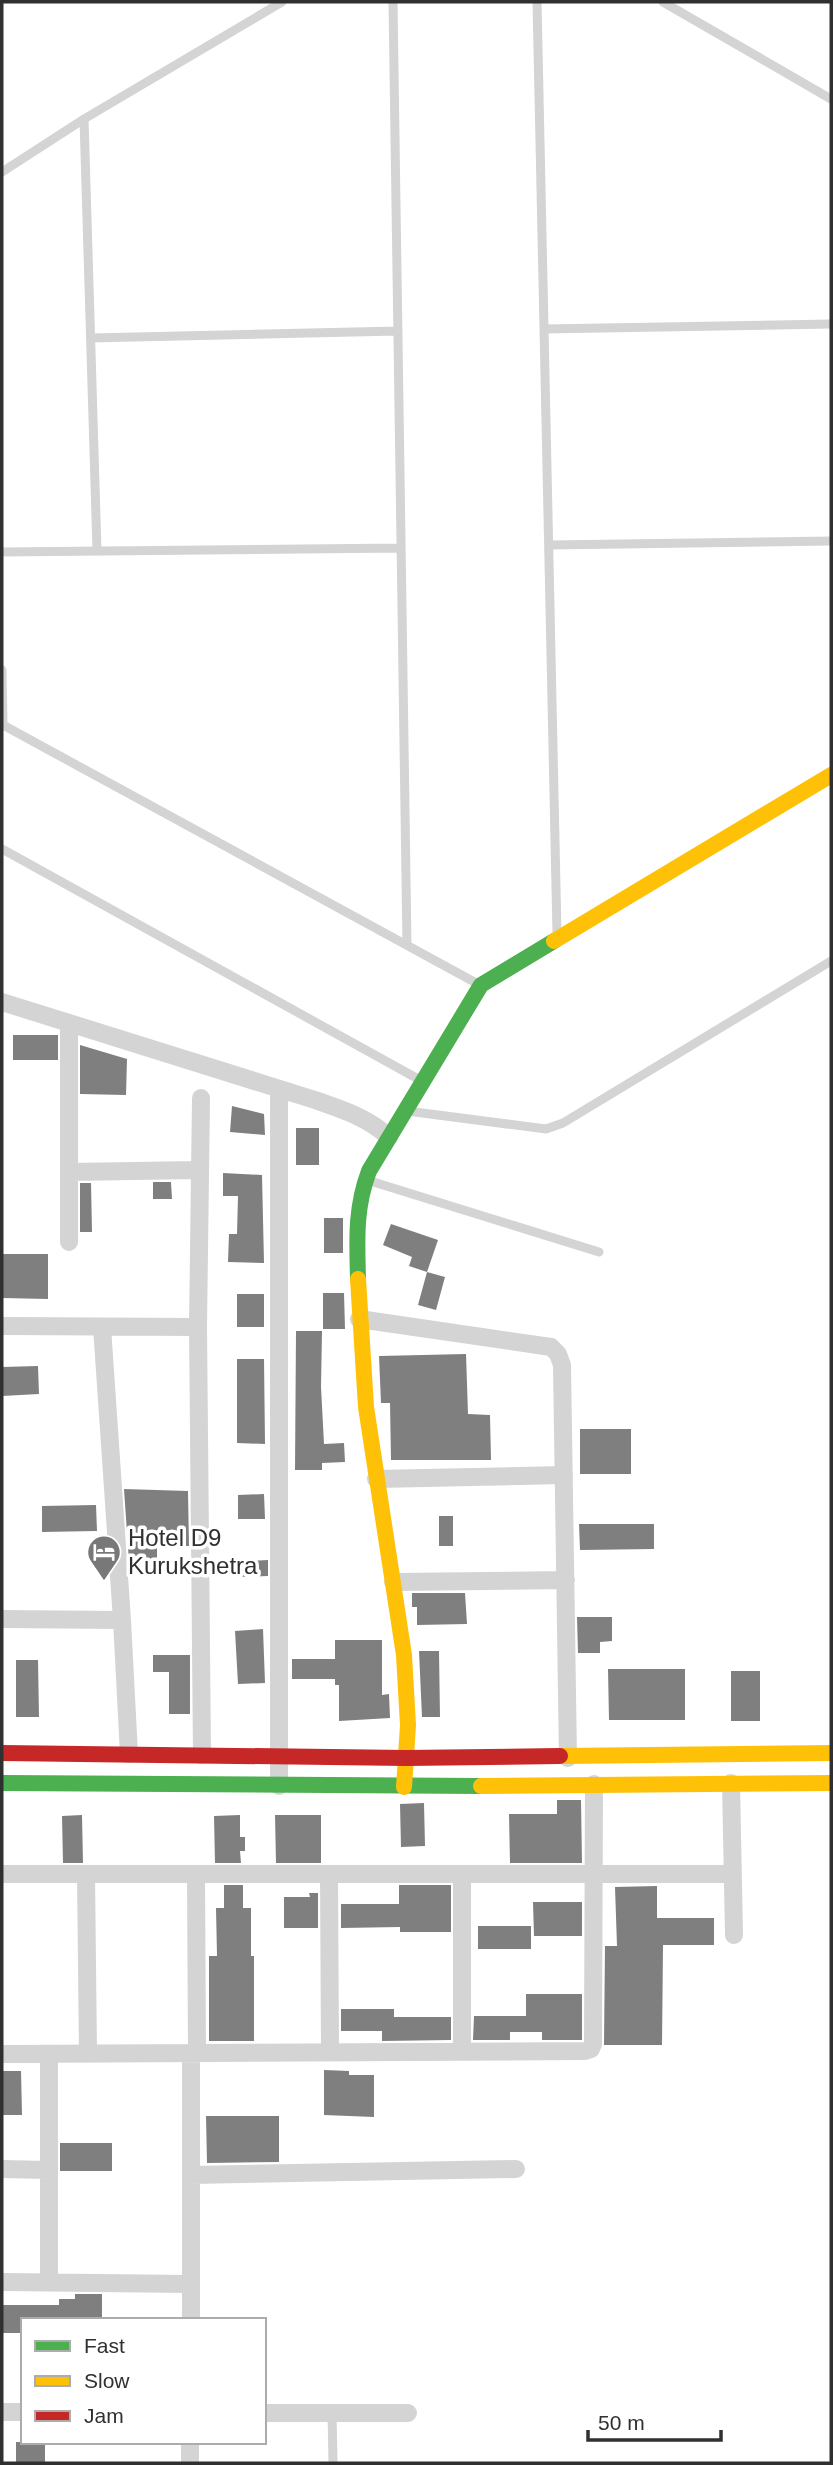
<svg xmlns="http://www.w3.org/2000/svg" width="833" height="2465" viewBox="0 0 833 2465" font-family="Helvetica,sans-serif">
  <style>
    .building { fill: #7f7f7f }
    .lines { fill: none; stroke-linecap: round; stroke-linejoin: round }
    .lane { stroke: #d4d4d4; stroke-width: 9 }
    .street { stroke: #d4d4d4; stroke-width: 18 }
    .fast { stroke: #4caf50; stroke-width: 16 }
    .slow { stroke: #ffc107; stroke-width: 16 }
    .jam { stroke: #c62828; stroke-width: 16 }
    .labels { text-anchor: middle; stroke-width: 7; stroke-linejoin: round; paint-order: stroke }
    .poi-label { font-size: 24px; fill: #303030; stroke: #fff; text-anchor: start }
  </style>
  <rect width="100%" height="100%" fill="#fff"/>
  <path class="building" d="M13 1035H58V1060H13Z
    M80 1045 127 1059 126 1095 80 1094Z
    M232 1106 264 1114 265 1135 230 1132Z
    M296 1128H319V1165H296Z
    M223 1173 262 1175 264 1263 228 1262 229 1234H237L238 1196H223Z
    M153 1182H171L172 1199H153Z
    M80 1183H91L92 1232H80Z
    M324 1218H343V1253H324Z
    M391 1224 438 1240 427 1272 409 1266 412 1257 383 1245Z
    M2 1254H48V1299L2 1298Z
    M427 1272 445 1277 436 1310 418 1305Z
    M323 1293H344L345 1329H323Z
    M237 1294H264V1327H237Z
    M296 1331H322L321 1387 324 1444 344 1443 345 1462 322 1463V1470H295Z
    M466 1354 468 1414 490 1415 491 1460H391L390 1403H381L379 1356Z
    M237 1359H264L265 1444 237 1443Z
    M38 1366 39 1394 2 1396V1367Z
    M580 1429H631V1474H580Z
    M124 1489 188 1491 189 1546H157V1563L129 1562Z
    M264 1494 265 1519H238V1495Z
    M96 1505 97 1531 42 1532V1506Z
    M439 1516H453V1546H439Z
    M579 1524H654V1549L580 1550Z
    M268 1560V1576L235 1577 234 1562Z
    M412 1593H465L467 1624 417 1625V1607H412Z
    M577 1617H612V1641L600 1642V1653H578Z
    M263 1629 265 1683 238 1684 235 1631Z
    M335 1640H382V1695L389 1694 390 1718 339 1721V1685H335V1679H292V1659H335Z
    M419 1651H439L440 1717H422Z
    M153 1655H190V1714H169V1672H153Z
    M16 1660H38L39 1717H16Z
    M608 1669H685V1720H609Z
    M731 1671H760V1721H731Z
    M557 1800H581L582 1863H510L509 1814H557Z
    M424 1803 425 1846 401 1847 400 1804Z
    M82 1815 83 1863H63L62 1816Z
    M240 1815V1837H245V1851H240L241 1863H215L214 1816Z
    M275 1815H321V1863H276Z
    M224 1885H243V1908H251V1956H254V2041H209V1956H217L216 1908H224Z
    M399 1885H451V1932H400V1927L341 1928V1904H399Z
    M657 1886V1918H714V1945H663L662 2045H604L605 1946H617L615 1887Z
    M309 1893H318V1928H284V1897H310Z
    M533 1902H582V1936H534Z
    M478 1926H531V1949H478Z
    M526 1994H582V2040H542V2032H510V2040H473L474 2016H526Z
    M341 2009H394V2017H451V2040L382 2041V2031H341Z
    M324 2070 349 2071V2075H374V2117L324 2115Z
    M2 2071H21L22 2115H2Z
    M206 2116H279V2162L207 2163Z
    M60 2143H112V2171H60Z
    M75 2294H102V2320H23V2333H2V2305H59V2299H75Z
    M16 2442H45V2463H16Z"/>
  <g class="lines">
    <path class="lane" d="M393 2 407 945
      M537 2 557 934
      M663 2 831 99
      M84 119 97 551
      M2 172 84 119 282 2
      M544 329 831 324
      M91 338 398 331
      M549 545 831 541
      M2 552 401 548
      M2 670 3 725 478 984
      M2 849 420 1080
      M407 1111 546 1129 563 1123 831 961
      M367 1180 599 1252
      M332 2413 333 2463"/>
    <path class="street" d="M2 1002 315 1100C343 1110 367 1117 389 1137
      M69 1023V1242
      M279 1089V1786
      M201 1098 198 1327 202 1755
      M69 1172 199 1170
      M359 1319 551 1347 558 1354 562 1365 568 1758
      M2 1326 198 1327
      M102 1327 122 1620 129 1754
      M376 1479 564 1475
      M393 1582 566 1580
      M2 1619 122 1620
      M731 1783 734 1935
      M2 1874H732
      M86 1874 88 2054
      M196 1874 197 2053
      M329 1874 330 2051
      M462 2051V1874
      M2 2054 585 2051 591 2049 593 2044 594 1784
      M49 2054V2282
      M2 2169 49 2170
      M191 2175 516 2169
      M2 2282 191 2284
      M191 2320V2053
      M2 2412H23
      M264 2413H408
      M190 2463V2442"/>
    <path class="fast" d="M358 1279C357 1240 355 1208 369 1171L481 985 554 941
      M2 1783 481 1786"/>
    <path class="slow" d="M554 941 831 775
      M358 1279 366 1407 404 1655 408 1725 404 1787
      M560 1756 831 1753
      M481 1786 831 1783"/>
    <path class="jam" d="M2 1753 406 1758 560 1756"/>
  </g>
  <defs>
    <g id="hotel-pin" transform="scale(1.75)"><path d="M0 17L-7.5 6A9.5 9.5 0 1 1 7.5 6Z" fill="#787878" stroke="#fff"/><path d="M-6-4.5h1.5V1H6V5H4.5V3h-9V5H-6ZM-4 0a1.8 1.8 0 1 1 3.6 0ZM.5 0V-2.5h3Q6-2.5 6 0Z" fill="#fff"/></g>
  </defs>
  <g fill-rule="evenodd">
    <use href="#hotel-pin" x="104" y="1552"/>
  </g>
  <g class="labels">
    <g class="poi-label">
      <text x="128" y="1546">Hotel D9<tspan x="128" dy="28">Kurukshetra</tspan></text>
    </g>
  </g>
  <rect width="833" height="2465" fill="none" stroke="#303030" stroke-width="7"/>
  <rect x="21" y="2318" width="245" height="126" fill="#ffffff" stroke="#acacac" stroke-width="2"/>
  <rect x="35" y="2341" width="35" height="10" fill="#4caf50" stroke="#acacac" stroke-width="2"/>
  <text x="84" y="2353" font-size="21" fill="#303030">Fast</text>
  <rect x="35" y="2376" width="35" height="10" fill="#ffc107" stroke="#acacac" stroke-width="2"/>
  <text x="84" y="2388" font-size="21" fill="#303030">Slow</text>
  <rect x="35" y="2411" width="35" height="10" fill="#c62828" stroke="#acacac" stroke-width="2"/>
  <text x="84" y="2423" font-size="21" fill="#303030">Jam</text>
  <path d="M588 2430v10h133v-10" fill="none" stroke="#303030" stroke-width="3.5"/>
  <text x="598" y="2430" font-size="21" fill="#303030" stroke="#ffffff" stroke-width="5" paint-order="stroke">50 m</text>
</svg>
